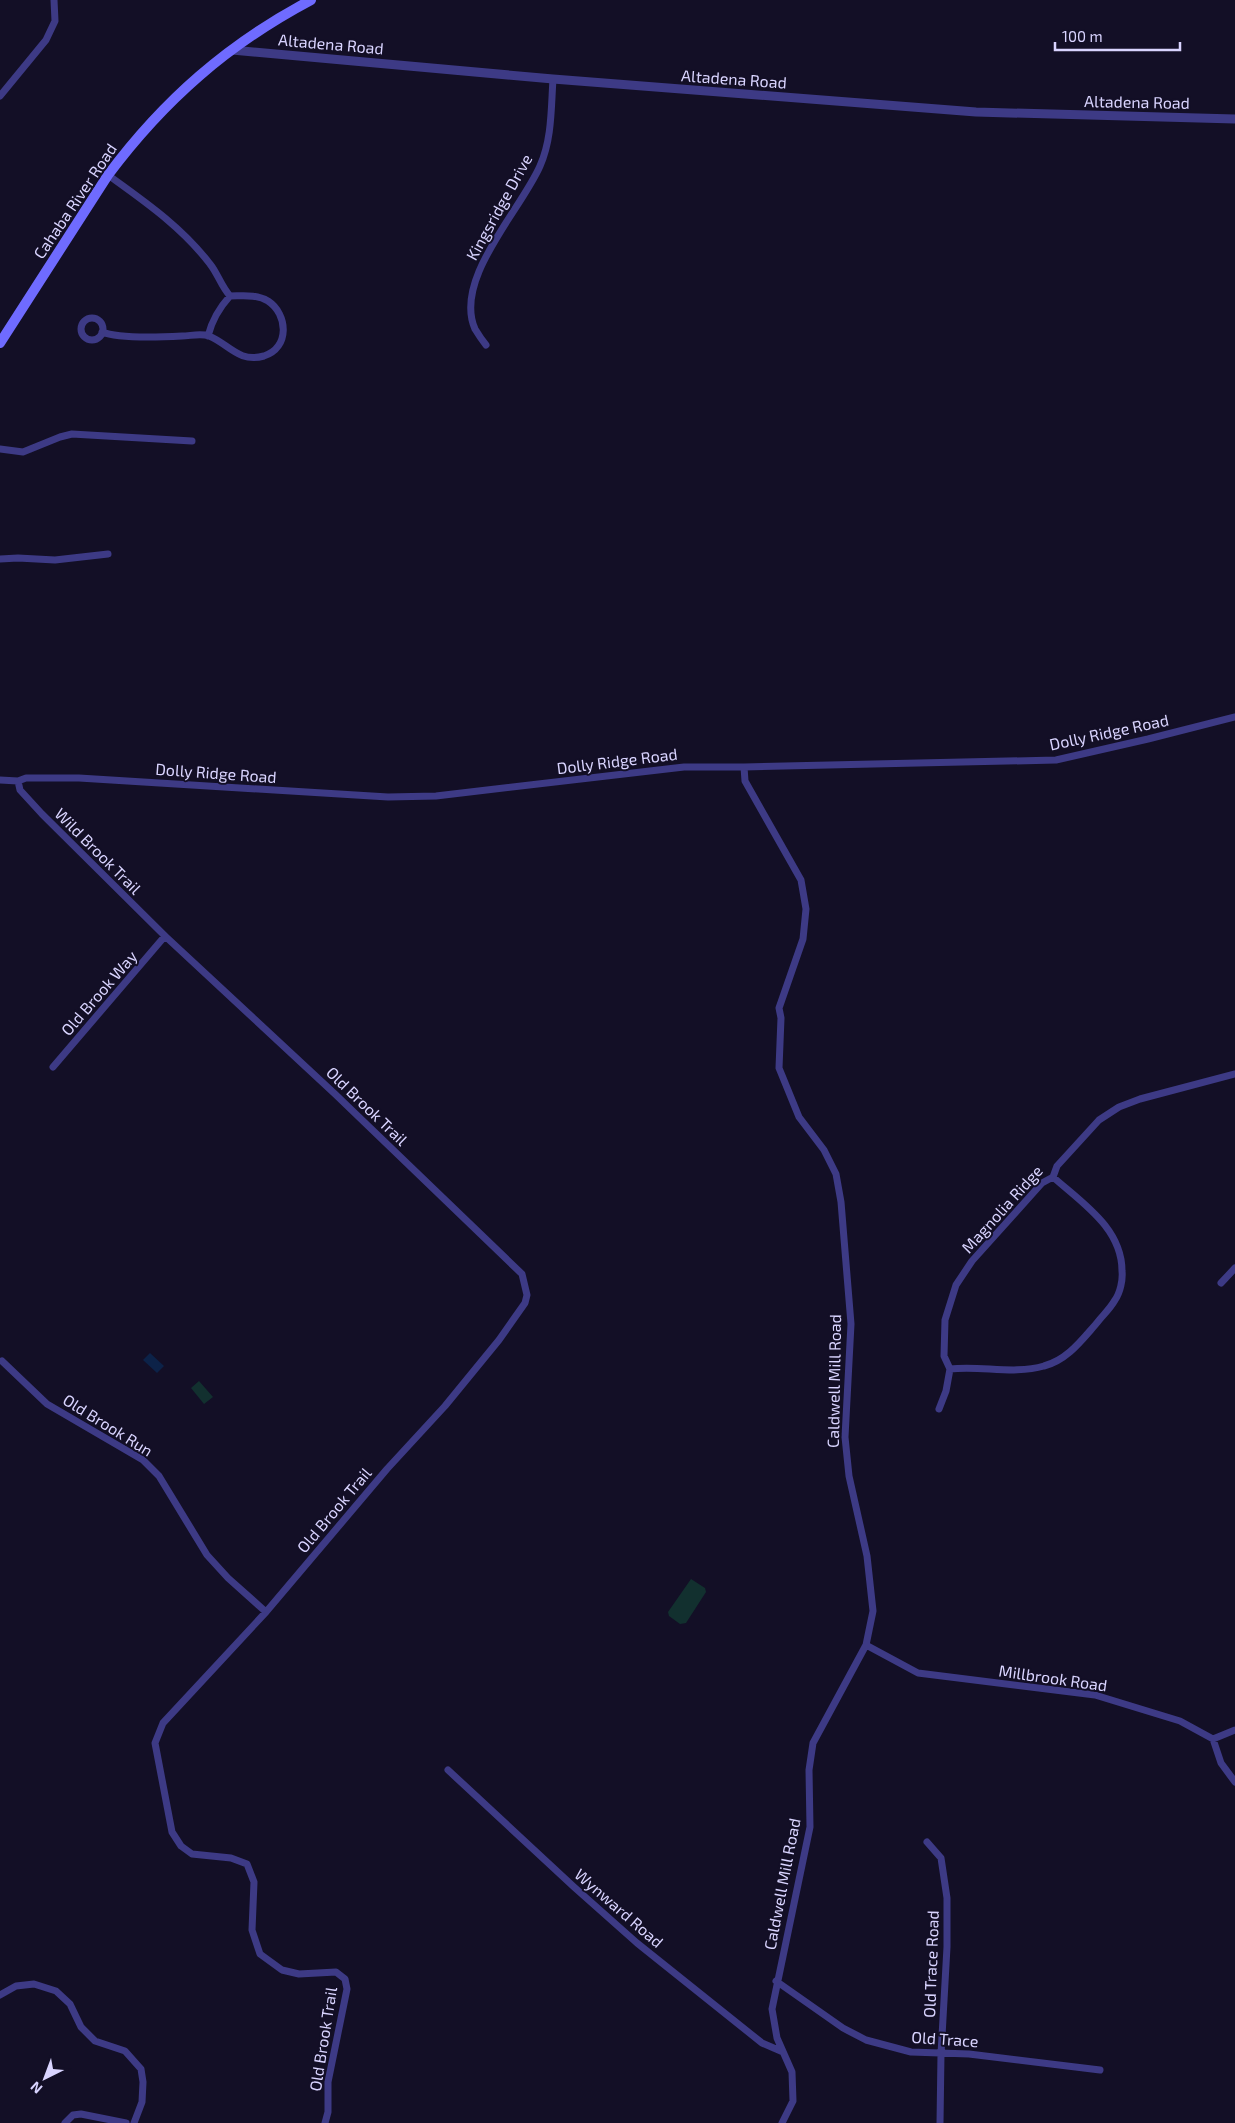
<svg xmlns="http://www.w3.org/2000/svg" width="1235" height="2123" viewBox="0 0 1235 2123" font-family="'Exo 2',sans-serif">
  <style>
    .green { fill: #12302f }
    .water { fill: #0c2248 }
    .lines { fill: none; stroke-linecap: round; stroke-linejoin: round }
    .minor { stroke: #3d3a85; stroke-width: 7 }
    .tertiary { stroke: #3d3a85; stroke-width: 9 }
    .secondary { stroke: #6f6bff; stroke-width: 10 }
    .labels { text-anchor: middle; stroke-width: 4; stroke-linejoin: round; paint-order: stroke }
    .street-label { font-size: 16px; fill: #d9d4ff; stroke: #130f26 }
  </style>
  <rect width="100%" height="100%" fill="#130f26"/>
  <path class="green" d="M199 1381 213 1397 204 1404 191 1388Z
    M691 1579 705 1588 706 1592 686 1623 680 1624 669 1616 668 1612Z"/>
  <path class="water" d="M150 1353 164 1366 157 1373 143 1360Z"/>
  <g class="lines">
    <path class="minor" d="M0 96 46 40 55 21 54 0
      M81 329a11 11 0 1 1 22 0a11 11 0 1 1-22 0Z
      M102 332C119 339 162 337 182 336 190 336 201 333 209 336 229 344 238 363 264 356 290 348 288 314 268 301 256 294 243 296 230 296 221 286 218 274 210 264 182 227 144 201 108 175
      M208 336C212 320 219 308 230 296
      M486 345C482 340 478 334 475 329 453 279 521 210 540 166 552 139 551 109 553 79
      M0 449 23 452 60 437 72 434 192 441
      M0 559 18 558 55 560 108 554
      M744 767 745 781 801 880 806 909 803 939 779 1008 781 1018 779 1068 799 1117 824 1150 836 1174 841 1202 851 1324 845 1437 849 1476 867 1556 873 1611 866 1645 813 1743 809 1770 810 1827 772 2009 777 2038 792 2072 793 2101 782 2123
      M0 780 18 781 26 778H79L388 797 436 796 684 767H744L1056 760 1148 739 1235 717
      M18 781 20 790 42 814 165 936 335 1094 522 1274 527 1295 525 1303 499 1340 445 1406 387 1469 266 1612 163 1723 155 1743 172 1832 181 1846 192 1854 231 1858 247 1864 254 1882 252 1930 260 1954 282 1970 299 1974 336 1972 345 1979 347 1989 328 2082V2112L325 2123
      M53 1067 165 936
      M1221 1283 1235 1268
      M2 1361 47 1404 143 1460 159 1476 207 1555 228 1578 266 1612
      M950 1369C980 1365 1014 1375 1044 1366 1067 1360 1081 1341 1096 1324 1102 1316 1110 1309 1115 1300 1120 1293 1123 1280 1122 1271 1122 1228 1082 1203 1053 1177
      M939 1409 946 1391 950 1369 944 1356 945 1320 956 1285 972 1261 1042 1183 1053 1177 1057 1166 1099 1120 1119 1107 1140 1099 1235 1074
      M866 1645 918 1673 1095 1695 1180 1721 1213 1739 1235 1730
      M1213 1739 1221 1763 1235 1782
      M448 1770 574 1887 637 1943 762 2043 783 2052
      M927 1842 941 1858 947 1898V1947L941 2054 940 2123
      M776 1981 843 2028 866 2040 911 2052 969 2054 1100 2070
      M0 1995 16 1986 34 1984 56 1991 70 2004 81 2027 95 2041 125 2051 141 2069 143 2082 142 2102 134 2123
      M65 2123 73 2115 81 2114 126 2123"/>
    <path class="tertiary" d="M232 50 553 79 976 112 1235 119"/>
    <path class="secondary" d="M0 343 108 175C164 100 228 44 311 0"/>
  </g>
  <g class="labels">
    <g class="street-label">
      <text transform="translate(331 44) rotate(5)" y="6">Altadena Road</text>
      <text transform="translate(734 79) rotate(4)" y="6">Altadena Road</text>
      <text transform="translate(1137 102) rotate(1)" y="6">Altadena Road</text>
      <text transform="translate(75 201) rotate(-56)" y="6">Cahaba River Road</text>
      <text transform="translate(499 207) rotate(-61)" y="6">Kingsridge Drive</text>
      <text transform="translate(1109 732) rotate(-12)" y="6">Dolly Ridge Road</text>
      <text transform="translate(617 761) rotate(-7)" y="6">Dolly Ridge Road</text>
      <text transform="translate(216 773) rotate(4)" y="6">Dolly Ridge Road</text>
      <text transform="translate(98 851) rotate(45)" y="6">Wild Brook Trail</text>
      <text transform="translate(99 993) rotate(-49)" y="6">Old Brook Way</text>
      <text transform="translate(367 1106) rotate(44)" y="6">Old Brook Trail</text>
      <text transform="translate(1002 1209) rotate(-48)" y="6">Magnolia Ridge</text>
      <text transform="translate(834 1381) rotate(-89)" y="6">Caldwell Mill Road</text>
      <text transform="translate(108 1425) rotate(32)" y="6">Old Brook Run</text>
      <text transform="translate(334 1510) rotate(-50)" y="6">Old Brook Trail</text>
      <text transform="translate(1053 1678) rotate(8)" y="6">Millbrook Road</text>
      <text transform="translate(782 1884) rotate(-79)" y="6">Caldwell Mill Road</text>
      <text transform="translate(619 1908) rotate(41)" y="6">Wynward Road</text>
      <text transform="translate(931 1964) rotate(-88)" y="6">Old Trace Road</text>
      <text transform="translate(323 2039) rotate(-81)" y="6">Old Brook Trail</text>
      <text transform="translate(945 2039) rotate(4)" y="6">Old Trace</text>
    </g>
  </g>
  <g transform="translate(45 2078) rotate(222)" stroke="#130f26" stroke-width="4" paint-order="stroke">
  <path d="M0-4L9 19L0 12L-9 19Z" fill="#d9d4ff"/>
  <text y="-8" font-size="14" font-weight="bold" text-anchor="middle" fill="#d9d4ff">N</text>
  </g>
  <path d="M1055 42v8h125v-8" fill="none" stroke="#d9d4ff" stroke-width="2.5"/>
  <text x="1062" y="42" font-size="15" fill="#d9d4ff" stroke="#130f26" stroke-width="4" paint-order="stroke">100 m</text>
</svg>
